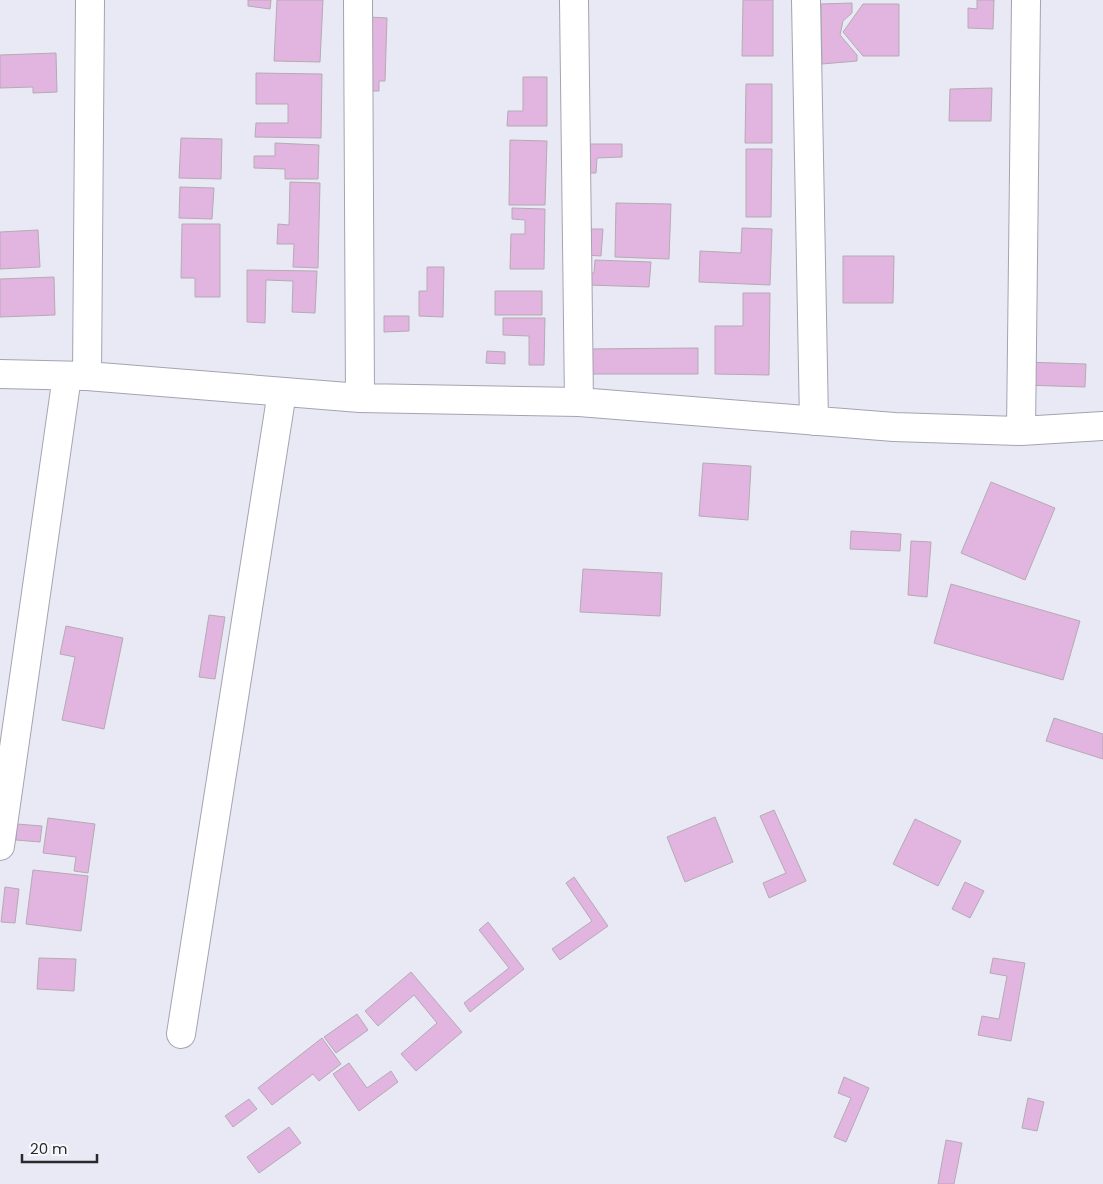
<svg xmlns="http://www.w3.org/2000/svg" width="1103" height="1184" viewBox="0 0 1103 1184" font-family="Poppins,sans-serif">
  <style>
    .building { fill: #e2b4e0; stroke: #b4abb3 }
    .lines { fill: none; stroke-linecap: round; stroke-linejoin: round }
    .minor-casing { stroke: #a4a4b0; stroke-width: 30 }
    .minor { stroke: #fff; stroke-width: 28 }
  </style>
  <rect width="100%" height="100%" fill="#e9e9f5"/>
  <path class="building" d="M248 0H271L270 9 248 6Z
    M277 0H323L320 62 274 61Z
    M743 0H773V56H742Z
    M977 0H994L993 29 968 28V8L977 9Z
    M852 3V13L843 21 840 35 857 55V61L822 64 821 4Z
    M863 4H899V56H863L843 32Z
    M369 17 387 18 385 81H379V91H367Z
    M56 53 57 92 33 93V87L0 88V55Z
    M256 73 322 74 321 138 255 137 256 123H288V104H256Z
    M523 77H547V126H507L508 111H523Z
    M746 84H772V143H745Z
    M992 88 991 121H949L950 89Z
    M181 138 222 139 221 179 179 178Z
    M510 140 547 141 545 205H509Z
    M275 143 319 145 318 179H285V169L254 168V156H275Z
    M588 144H622V157L597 158 596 173H588Z
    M746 149H772L771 217H746Z
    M290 182 320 183 318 268 293 267 294 244H277L278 224 289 225Z
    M180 187 214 188 212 219 179 218Z
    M616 203 671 204 669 259 615 257Z
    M512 208 545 209 544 269H510L511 234H525V220L512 219Z
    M182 224H220V297H195V278H181Z
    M742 228 772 229 770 285 699 282 700 251 741 253Z
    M586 229H603L601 256 584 255Z
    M38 230 40 267 0 269V232Z
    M843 256H894L893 303H843Z
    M595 260 651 262 649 287 588 285V273H594Z
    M427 267H444L443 317 419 316V291H427Z
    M247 270 317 271 315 313 292 312 293 281 266 280 265 323 247 322Z
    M54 277 55 315 0 317V279Z
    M495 291H542V315H495Z
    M743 293H770L769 375 715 374V326H743Z
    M384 316H409V331L384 332Z
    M503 318H545L544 365H529V336L503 335Z
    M698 348V374H583V349Z
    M487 351 505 352V364L486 363Z
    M1024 362 1086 364 1085 387 1023 385Z
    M703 463 751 466 748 520 699 516Z
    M991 482 1055 508 1025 580 961 553Z
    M851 531 901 534 900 551 850 549Z
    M911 541 931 542 927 597 908 595Z
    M583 569 662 573 660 616 580 612Z
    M951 584 1080 621 1063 680 934 643Z
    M209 615 225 617 215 679 199 677Z
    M66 626 123 638 104 729 62 720 75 657 60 654Z
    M1054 718 1103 734V759L1046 741Z
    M774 810 806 881 769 898 763 883 786 873 760 816Z
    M715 817 733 862 685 882 667 837Z
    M48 818 95 824 88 873 74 871 76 857 43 853Z
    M915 819 961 841 938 886 893 864Z
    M17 824 42 826 40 842 16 840Z
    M33 870 88 876 81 931 26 924Z
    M574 877 608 926 560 960 552 949 592 921 566 883Z
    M965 882 984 891 970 918 952 909Z
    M5 887 19 889 15 923 1 922Z
    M488 922 524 969 470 1012 464 1003 509 968 479 930Z
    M39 958 76 959 74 991 37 989Z
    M993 958 1025 963 1011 1041 978 1035 982 1016 999 1019 1007 976 990 973Z
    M411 972 462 1032 416 1071 401 1054 437 1023 414 995 378 1026 365 1011Z
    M357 1014 368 1030 336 1053 324 1037Z
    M322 1038 341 1064 319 1081 313 1074 272 1105 258 1088Z
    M349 1063 367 1088 391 1071 398 1082 359 1111 333 1074Z
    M844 1077 869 1088 846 1142 834 1137 851 1098 838 1093Z
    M1028 1098 1044 1102 1037 1131 1022 1128Z
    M249 1099 257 1109 233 1127 225 1116Z
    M289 1127 301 1143 259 1173 247 1157Z
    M946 1140 962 1143 954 1184H938Z"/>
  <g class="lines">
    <g class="minor-casing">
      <path id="minor" d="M358 0 360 398
        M574 0 579 402
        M806 0 814 421
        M0 374 87 376 360 398 579 402 894 427 1021 431 1103 426
        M87 376 90 0
        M1021 431 1026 0
        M0 846 67 376
        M181 1034 282 392"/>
    </g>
    <use href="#minor" class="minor"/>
  </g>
  <path d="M22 1154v8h75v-8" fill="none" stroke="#29292d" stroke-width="2.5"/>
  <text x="30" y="1154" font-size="15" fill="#29292d" stroke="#f7f7fe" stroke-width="4" paint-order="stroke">20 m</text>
</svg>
